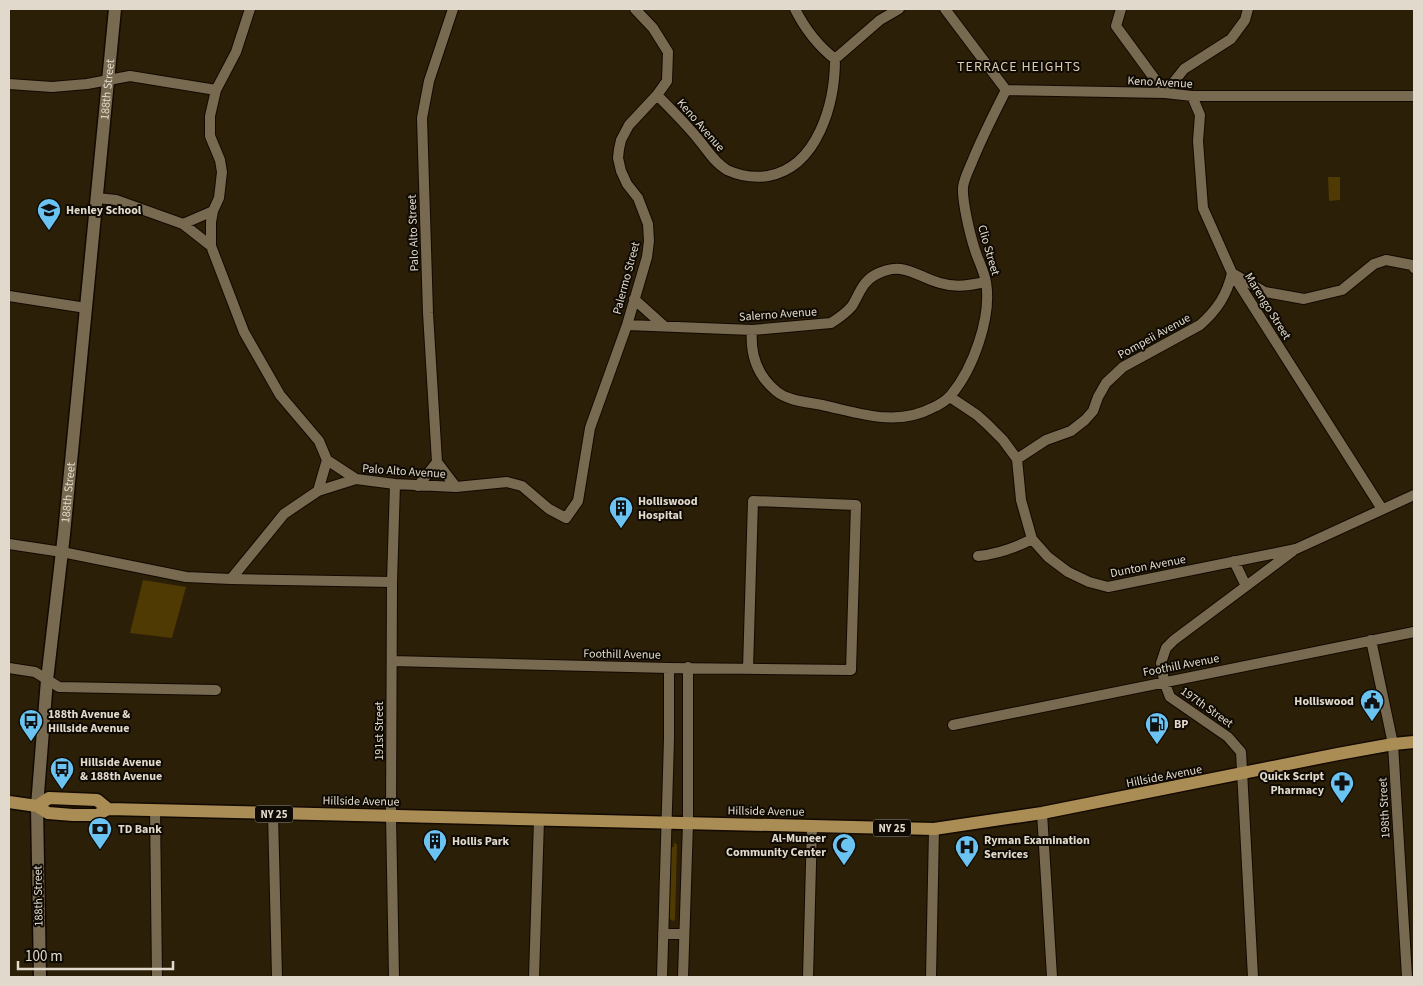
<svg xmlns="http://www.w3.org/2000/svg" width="1423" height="986" viewBox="0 0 1423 986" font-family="'Source Sans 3',sans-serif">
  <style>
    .green { fill: #4f3a03 }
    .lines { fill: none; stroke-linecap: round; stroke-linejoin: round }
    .street-casing { stroke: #130900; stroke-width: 12 }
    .secondary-casing { stroke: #130900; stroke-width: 15 }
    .primary-casing { stroke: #130900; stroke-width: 15 }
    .street { stroke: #776a50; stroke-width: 10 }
    .secondary { stroke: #776a50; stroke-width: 12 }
    .primary { stroke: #a98d55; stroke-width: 12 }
    .labels { text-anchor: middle; stroke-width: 4; stroke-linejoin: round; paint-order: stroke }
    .shield { fill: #0f0a03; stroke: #a29c90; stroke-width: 1 }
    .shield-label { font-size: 11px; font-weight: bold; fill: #e1dacc }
    .street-label { font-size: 12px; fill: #e1dacc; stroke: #0f0a03 }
    .poi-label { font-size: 12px; font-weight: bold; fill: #e1dacc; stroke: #0f0a03; text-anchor: start }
    .neighbourhood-label { font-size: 14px; letter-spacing: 1px; fill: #dbccb0; stroke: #0f0a03 }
  </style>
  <rect width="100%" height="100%" fill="#2b1f07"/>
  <path class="green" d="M1328 177H1340V200L1329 201Z
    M143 580 186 587 172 638 130 633Z
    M674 842 677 845 675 919 673 921 668 918 670 847H674Z"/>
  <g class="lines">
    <g class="street-casing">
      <path id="street" d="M250 9 236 52 216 90 210 116V136L220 160 222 172 219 198 213 211 211 222V246L244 332 280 395 319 441 327 460 356 479
        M453 9 429 81 422 118 428 313 437 462 456 487
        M795 9C805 29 817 45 835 59
        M945 9 1006 90 1165 93 1192 96H1414
        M1121 9 1116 26 1165 93 1184 69 1231 39 1245 20 1248 9
        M835 59 880 20 899 9
        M9 84 52 87 87 84 130 76 216 90
        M657 95C671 109 686 124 699 140 708 151 714 162 727 170 740 176 754 178 768 176 818 167 835 103 835 59
        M1192 96 1200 115 1198 141 1203 208 1232 273 1382 509
        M97 198 116 200 183 224 211 246
        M183 224 213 211
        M9 296 86 308
        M634 299 664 326
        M627 325 752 330 831 323C839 318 846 313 852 306 859 295 862 282 875 275 903 260 915 276 940 283 956 288 971 285 986 282
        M752 330C750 354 757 375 776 391 788 401 807 402 822 405 859 413 896 427 932 408 939 405 946 401 951 395 973 369 992 317 986 282 984 271 978 260 975 250 970 235 962 201 963 187 964 179 969 169 972 162 982 137 994 114 1006 90
        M950 397 977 415 988 425 1003 440 1017 459 1021 500 1032 539 1048 557 1068 572 1089 582 1108 587 1296 549 1414 495
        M1017 459 1046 440 1071 431 1085 420 1093 411 1098 397 1106 383 1123 367 1200 325C1217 310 1227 295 1232 273L1265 292 1304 299 1342 290 1374 264 1386 260 1412 265 1414 268
        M418 486 437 462
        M318 491 327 460
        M9 544 62 552 186 577 231 579 284 514 318 491 356 479 395 484 456 487 507 482 522 486 549 509 566 518 578 501 590 428 627 325 647 257 649 241 648 224 638 198 627 184 621 171 618 158 619 149 621 140 629 125 657 95 667 81 668 52 653 28 635 9
        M978 556C998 554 1015 548 1032 539
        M1234 561 1246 586
        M231 579 392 582
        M1371 640 1393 744 1407 977
        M392 661 669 668 851 670 856 505 753 501 748 669
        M9 668 35 672 59 687 216 690
        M953 725 1414 632
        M155 810 157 977
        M1042 813 1052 977
        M273 814 277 977
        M663 934H684
        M394 977 391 816 392 582 395 484
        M534 977 539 820
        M662 977 669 739V668
        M683 977 688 823V667
        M808 977 812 826
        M931 977 934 829
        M1253 977 1241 752 1228 737 1170 697 1164 681 1161 663 1166 648 1174 640 1293 551"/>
    </g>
    <g class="secondary-casing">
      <g id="secondary">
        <path id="s1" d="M40 977 37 806 47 680 64 534 115 9"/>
      </g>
    </g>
    <g class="primary-casing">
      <path id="primary" d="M9 802 37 806 48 813 73 815H97L108 809 934 829 1042 813 1338 754 1393 744 1414 742
        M37 806 49 798 97 800 108 809"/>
    </g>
    <use href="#street" class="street"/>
    <use href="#secondary" class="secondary"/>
    <use href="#primary" class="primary"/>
  </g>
  <defs>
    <g id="school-pin" transform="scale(1.25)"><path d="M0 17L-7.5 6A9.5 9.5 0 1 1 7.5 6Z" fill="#6bc3f2" stroke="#0f0a03"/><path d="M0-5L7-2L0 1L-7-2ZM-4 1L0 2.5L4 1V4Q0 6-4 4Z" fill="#111"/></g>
    <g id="building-pin" transform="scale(1.25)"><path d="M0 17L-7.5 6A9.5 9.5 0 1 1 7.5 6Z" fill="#6bc3f2" stroke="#0f0a03"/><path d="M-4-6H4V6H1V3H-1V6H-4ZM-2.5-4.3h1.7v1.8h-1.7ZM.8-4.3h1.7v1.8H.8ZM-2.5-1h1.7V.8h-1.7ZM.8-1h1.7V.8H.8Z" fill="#111"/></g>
    <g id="civic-pin" transform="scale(1.25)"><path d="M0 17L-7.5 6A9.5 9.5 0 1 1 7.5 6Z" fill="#6bc3f2" stroke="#0f0a03"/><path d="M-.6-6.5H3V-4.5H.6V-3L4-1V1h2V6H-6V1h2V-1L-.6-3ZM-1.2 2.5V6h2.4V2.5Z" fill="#111"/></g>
    <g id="bus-pin" transform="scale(1.25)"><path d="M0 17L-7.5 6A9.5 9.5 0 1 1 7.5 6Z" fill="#6bc3f2" stroke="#0f0a03"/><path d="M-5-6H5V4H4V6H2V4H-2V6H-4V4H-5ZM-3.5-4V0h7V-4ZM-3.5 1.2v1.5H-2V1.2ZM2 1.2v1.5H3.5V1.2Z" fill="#111"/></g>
    <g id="fuel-pin" transform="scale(1.25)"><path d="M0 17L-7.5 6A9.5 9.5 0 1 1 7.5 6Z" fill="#6bc3f2" stroke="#0f0a03"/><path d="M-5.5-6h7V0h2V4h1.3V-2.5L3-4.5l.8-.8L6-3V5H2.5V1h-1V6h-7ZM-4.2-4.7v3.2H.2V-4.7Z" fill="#111"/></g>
    <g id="pharmacy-pin" transform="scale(1.25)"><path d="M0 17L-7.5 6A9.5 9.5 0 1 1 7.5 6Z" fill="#6bc3f2" stroke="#0f0a03"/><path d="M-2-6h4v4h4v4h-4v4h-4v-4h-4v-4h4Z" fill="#111"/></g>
    <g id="bank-pin" transform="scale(1.25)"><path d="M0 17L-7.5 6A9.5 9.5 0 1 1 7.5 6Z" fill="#6bc3f2" stroke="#0f0a03"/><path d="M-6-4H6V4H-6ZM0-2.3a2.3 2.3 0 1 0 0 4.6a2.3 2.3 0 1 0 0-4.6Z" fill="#111"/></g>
    <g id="mosque-pin" transform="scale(1.25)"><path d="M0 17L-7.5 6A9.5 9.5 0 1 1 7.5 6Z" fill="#6bc3f2" stroke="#0f0a03"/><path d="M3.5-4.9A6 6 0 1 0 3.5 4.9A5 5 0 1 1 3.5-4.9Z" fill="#111"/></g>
    <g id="hospital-pin" transform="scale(1.25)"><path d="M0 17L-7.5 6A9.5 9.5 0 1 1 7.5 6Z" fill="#6bc3f2" stroke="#0f0a03"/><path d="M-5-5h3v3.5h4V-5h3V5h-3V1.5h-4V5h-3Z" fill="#111"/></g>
  </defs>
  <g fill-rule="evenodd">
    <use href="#school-pin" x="49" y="210"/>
    <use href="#building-pin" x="621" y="508"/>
    <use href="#civic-pin" x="1372" y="701"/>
    <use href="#bus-pin" x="31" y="721"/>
    <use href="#fuel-pin" x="1157" y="724"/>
    <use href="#bus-pin" x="62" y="769"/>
    <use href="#pharmacy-pin" x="1342" y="783"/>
    <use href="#bank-pin" x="100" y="829"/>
    <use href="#building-pin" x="435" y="841"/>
    <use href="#mosque-pin" x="844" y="845"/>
    <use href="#hospital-pin" x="967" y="847"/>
  </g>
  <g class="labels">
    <g class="shield">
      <rect x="255" y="805.5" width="38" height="17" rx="4"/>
      <rect x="873" y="819.5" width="38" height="17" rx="4"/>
    </g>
    <g class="shield-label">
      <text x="274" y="818">NY 25</text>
      <text x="892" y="832">NY 25</text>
    </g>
    <g class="street-label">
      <text transform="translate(1160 82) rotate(3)" y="4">Keno Avenue</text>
      <text dy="4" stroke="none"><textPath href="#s1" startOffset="891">188th Street</textPath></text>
      <text transform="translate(701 125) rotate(49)" y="4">Keno Avenue</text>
      <text transform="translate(413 233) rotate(-92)" y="4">Palo Alto Street</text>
      <text transform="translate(989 250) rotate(74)" y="4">Clio Street</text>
      <text transform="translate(626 278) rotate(-75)" y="4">Palermo Street</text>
      <text transform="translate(1268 306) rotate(58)" y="4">Marengo Street</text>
      <text transform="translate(778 314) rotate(-4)" y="4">Salerno Avenue</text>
      <text transform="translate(1154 336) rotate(-29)" y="4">Pompeii Avenue</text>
      <text transform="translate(404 471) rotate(4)" y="4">Palo Alto Avenue</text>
      <text dy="4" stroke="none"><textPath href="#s1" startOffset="486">188th Street</textPath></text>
      <text transform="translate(1148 566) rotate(-11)" y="4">Dunton Avenue</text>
      <text transform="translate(622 654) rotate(1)" y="4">Foothill Avenue</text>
      <text transform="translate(1181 665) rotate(-11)" y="4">Foothill Avenue</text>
      <text transform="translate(1207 707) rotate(35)" y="4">197th Street</text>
      <text transform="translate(379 731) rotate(-90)" y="4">191st Street</text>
      <text transform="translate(1164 776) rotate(-11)" y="4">Hillside Avenue</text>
      <text transform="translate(361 801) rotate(1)" y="4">Hillside Avenue</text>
      <text transform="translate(1384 808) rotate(-93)" y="4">198th Street</text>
      <text transform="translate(766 811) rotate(1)" y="4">Hillside Avenue</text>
      <text transform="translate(38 896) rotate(-91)" y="4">188th Street</text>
    </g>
    <g class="poi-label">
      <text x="66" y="214">Henley School</text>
      <text x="638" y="505">Holliswood<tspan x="638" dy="14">Hospital</tspan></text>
      <text x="1354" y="705" text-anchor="end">Holliswood</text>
      <text x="48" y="718">188th Avenue &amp;<tspan x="48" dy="14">Hillside Avenue</tspan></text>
      <text x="1174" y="728">BP</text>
      <text x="80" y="766">Hillside Avenue<tspan x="80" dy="14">&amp; 188th Avenue</tspan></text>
      <text x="1324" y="780" text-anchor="end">Quick Script<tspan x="1324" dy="14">Pharmacy</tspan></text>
      <text x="118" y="833">TD Bank</text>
      <text x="826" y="842" text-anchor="end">Al-Muneer<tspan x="826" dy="14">Community Center</tspan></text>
      <text x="984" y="844">Ryman Examination<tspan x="984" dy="14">Services</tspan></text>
      <text x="452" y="845">Hollis Park</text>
    </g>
    <g class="neighbourhood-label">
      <text x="1019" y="71">TERRACE HEIGHTS</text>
    </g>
  </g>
  <rect width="1423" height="986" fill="none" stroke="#e1dacc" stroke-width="20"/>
  <path d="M18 961v8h155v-8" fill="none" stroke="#e1dacc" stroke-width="2.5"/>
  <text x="25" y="961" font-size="15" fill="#e1dacc" stroke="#0f0a03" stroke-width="4" paint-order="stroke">100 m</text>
</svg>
